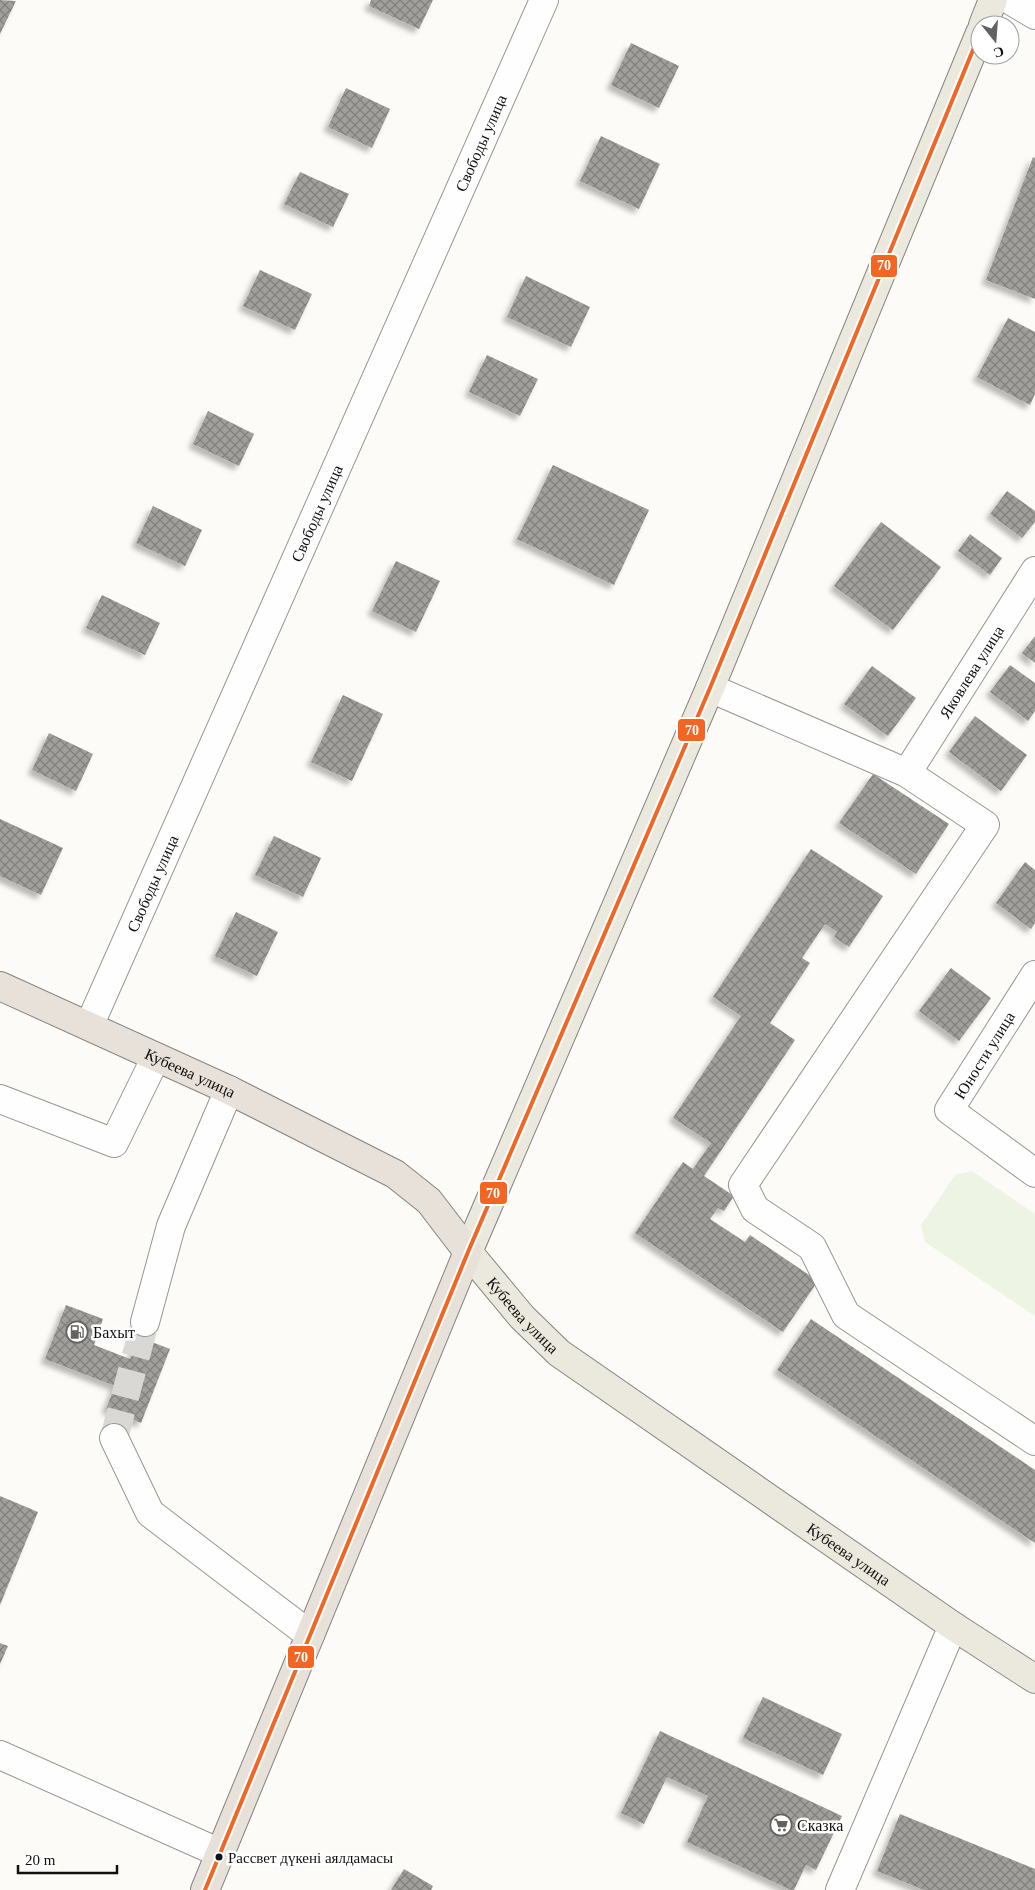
<svg xmlns="http://www.w3.org/2000/svg" width="1035" height="1890" viewBox="0 0 1035 1890" font-family="Georgia,serif">
  <style>
    .pitch { fill: #eef4e3 }
    .building { fill: url(#building-cross-hatch); filter: url(#shadow) }
    .lines { fill: none; stroke-linecap: round; stroke-linejoin: round }
    .minor-tunnel { stroke: #d9d8d4; stroke-width: 28; stroke-dasharray: 28 14; stroke-linecap: butt }
    .minor-casing { stroke: #969694; stroke-width: 30 }
    .major-casing { stroke: #848381; stroke-width: 30 }
    .highway-casing { stroke: #848381; stroke-width: 30 }
    .minor { stroke: #fffefe; stroke-width: 28 }
    .major { stroke: #ebe8dd; stroke-width: 28 }
    .highway { stroke: #e8e1d9; stroke-width: 28 }
    .bus-1-casing { stroke: #fff; stroke-width: 8 }
    .bus-1 { stroke: #f26522; stroke-width: 4 }
    .bus-dot { fill: #101010; stroke: #fff; stroke-width: 2 }
    .labels { text-anchor: middle; stroke-width: 5; stroke-linejoin: round; paint-order: stroke }
    .bus-label { font-size: 15px; fill: #101010; stroke: #fff; text-anchor: start }
    .street-label { font-size: 16px; fill: #101010; stroke: #fff }
    .poi-label { font-size: 16px; fill: #101010; stroke: #fff; text-anchor: start }
    .line-badge { stroke: #fff; stroke-width: 2 }
    .badge-label { font-size: 14px; text-anchor: middle; font-weight: bold; fill: #fff }
  </style>
  <defs>
    <pattern id="building-cross-hatch" width="8" height="8" patternUnits="userSpaceOnUse" patternTransform="scale(1.25)"><rect width="8" height="8" fill="#a09f9c"/><path d="M0 0l8 8M0 8l8-8" fill="none" stroke="#81807e"/></pattern>
    <filter id="shadow"><feDropShadow dx="-4.5" dy="4.5" stdDeviation="2.5" flood-color="#0004"/></filter>
  </defs>
  <rect width="100%" height="100%" fill="#fcfbf7"/>
  <path class="pitch" d="M972 1171 1035 1214V1316L925 1242 921 1225 955 1175Z"/>
  <path class="building" d="M0 0 16 1 0 34Z
    M371 0H433L419 29 369 6Z
    M631 43 679 66 659 108 611 85Z
    M346 88 390 109 372 148 328 127Z
    M601 136 660 164 639 209 580 181Z
    M1033 157 1035 158V299L986 280Z
    M300 172 349 194 333 227 284 204Z
    M260 270 312 294 295 330 243 306Z
    M526 276 590 307 571 347 507 317Z
    M1008 318 1035 332V394L1030 405 977 377Z
    M487 355 538 379 520 416 469 392Z
    M208 411 254 434 239 466 193 444Z
    M553 465 649 510 614 585 517 539Z
    M1007 491 1035 511V522L1022 538 990 514Z
    M153 506 202 530 185 566 136 543Z
    M881 522 941 567 893 630 834 586Z
    M970 534 1002 558 990 575 958 551Z
    M396 561 440 581 416 632 372 611Z
    M102 595 160 623 145 655 86 628Z
    M1035 636V663L1022 653Z
    M1010 665 1035 683V711L1028 721 990 692Z
    M872 666 916 698 888 736 844 704Z
    M343 695 383 714 352 781 311 762Z
    M975 716 1027 755 1001 791 949 752Z
    M49 733 93 754 76 791 32 770Z
    M873 774 949 824 916 874 839 823Z
    M0 819 63 848 41 895 0 876Z
    M274 836 321 858 303 897 255 875Z
    M811 849 883 896 849 947 834 937 837 932 825 924 802 958 810 963 770 1023 795 1040 704 1176 734 1196 724 1211 718 1208 710 1219 745 1242 750 1235 818 1281 783 1332 635 1233 683 1162 693 1169 711 1143 673 1118 741 1016 713 997Z
    M1025 862 1035 870V923L1031 929 996 903Z
    M236 912 278 932 257 976 215 956Z
    M951 968 991 998 959 1041 919 1011Z
    M66 1305 103 1319 94 1345 130 1359 139 1337 170 1349 141 1423 106 1409 115 1386 45 1359Z
    M811 1319 1035 1470V1543L777 1370Z
    M0 1496 38 1512 0 1605Z
    M0 1643 8 1646 0 1664Z
    M763 1697 842 1734 823 1775 743 1738Z
    M660 1731 842 1816 816 1870 806 1865 794 1890H791L687 1842 708 1796 667 1777 644 1824 621 1813Z
    M900 1814 1035 1869V1890H924L877 1871Z
    M404 1869 433 1886 431 1890H391Z"/>
  <g class="lines">
    <path class="minor-tunnel" d="M114 1438 145 1322"/>
    <g class="minor-casing">
      <g id="minor">
        <path d="M1010 0 1035 15"/>
        <path d="M710 688 907 773 985 825 743 1185 755 1209 812 1247 846 1315 1035 1441"/>
        <path id="s1" d="M907 773 1035 571"/>
        <path d="M1035 975 949 1110 1035 1173"/>
        <path id="s2" d="M89 1026 544 0"/>
        <path d="M0 1099 114 1143 156 1057"/>
        <path d="M145 1322 171 1226 229 1090"/>
        <path d="M114 1438 150 1513 310 1635"/>
        <path d="M0 1755 220 1853"/>
        <path d="M840 1890 953 1626"/>
      </g>
    </g>
    <g class="major-casing">
      <g id="major">
        <path d="M983 25 993 0"/>
        <path id="s3" d="M980 33 710 688 468 1252 522 1317 559 1353 953 1626 1035 1679"/>
      </g>
    </g>
    <g class="highway-casing">
      <g id="highway">
        <path id="s4" d="M0 986 229 1090 395 1174 429 1201 468 1252 205 1890"/>
      </g>
    </g>
    <use href="#minor" class="minor"/>
    <use href="#major" class="major"/>
    <use href="#highway" class="highway"/>
    <g class="bus-1-casing">
      <path id="bus-1" d="M205 1890 468 1252 710 688 980 33"/>
    </g>
    <use href="#bus-1" class="bus-1"/>
  </g>
  <defs>
    <g id="fuel-ring" transform="scale(1.125)"><circle r="9.5" fill="#fff" stroke="#636261" stroke-width="1.5"/><path d="M-5.5-6h7V0h2V4h1.3V-2.5L3-4.5l.8-.8L6-3V5H2.5V1h-1V6h-7ZM-4.2-4.7v3.2H.2V-4.7Z" fill="#636261"/></g>
    <g id="supermarket-ring" transform="scale(1.125)"><circle r="9.5" fill="#fff" stroke="#636261" stroke-width="1.5"/><path d="M-6-5.5h2.5l.6 2H6L4.5 2H-2.5L-4.4-4H-6ZM-1.5 3.2a1.3 1.3 0 1 0 .1 0ZM3 3.2a1.3 1.3 0 1 0 .1 0Z" fill="#636261"/></g>
  </defs>
  <g fill-rule="evenodd">
    <use href="#fuel-ring" x="77" y="1332"/>
    <use href="#supermarket-ring" x="781" y="1825"/>
  </g>
  <circle class="bus-dot" cx="219" cy="1857" r="4.5"/>
  <g class="labels">
    <g class="bus-label">
      <text x="228" y="1863">Рассвет дүкені аялдамасы</text>
    </g>
    <g class="street-label">
      <text dy="6" stroke="none"><textPath href="#s2" startOffset="966">Свободы улица</textPath></text>
      <text dy="6" stroke="none"><textPath href="#s2" startOffset="561">Свободы улица</textPath></text>
      <text dy="6" stroke="none"><textPath href="#s1" startOffset="120">Яковлева улица</textPath></text>
      <text dy="6" stroke="none"><textPath href="#s2" startOffset="156">Свободы улица</textPath></text>
      <text transform="translate(984 1055) rotate(-58)" y="6">Юности улица</text>
      <text dy="6" stroke="none"><textPath href="#s4" startOffset="209">Кубеева улица</textPath></text>
      <text dy="6" stroke="none"><textPath href="#s3" startOffset="1406">Кубеева улица</textPath></text>
      <text dy="6" stroke="none"><textPath href="#s3" startOffset="1811">Кубеева улица</textPath></text>
    </g>
    <g class="poi-label">
      <text x="93" y="1338">Бахыт</text>
      <text x="797" y="1831">Сказка</text>
    </g>
  </g>
  <g class="line-badge">
    <rect x="870" y="254" width="28" height="24" rx="5" fill="#f26522"/>
    <rect x="677" y="718" width="29" height="24" rx="5" fill="#f26522"/>
    <rect x="479" y="1181" width="29" height="24" rx="5" fill="#f26522"/>
    <rect x="287" y="1645" width="28" height="24" rx="5" fill="#f26522"/>
  </g>
  <g class="badge-label">
    <text x="884" y="270">70</text>
    <text x="692" y="735">70</text>
    <text x="493" y="1198">70</text>
    <text x="301" y="1662">70</text>
  </g>
  <g transform="translate(995 40) rotate(163)"><circle r="24" fill="#ffffff" stroke="#9f9f9f"/>
  <path d="M0-4L9 19L0 12L-9 19Z" fill="#636261"/>
  <text y="-8" font-size="14" font-weight="bold" text-anchor="middle" fill="#101010">С</text>
  </g>
  <path d="M18 1865v8h99v-8" fill="none" stroke="#101010" stroke-width="2.5"/>
  <text x="25" y="1865" font-size="15" fill="#101010" stroke="#ffffff" stroke-width="4" paint-order="stroke">20 m</text>
</svg>
